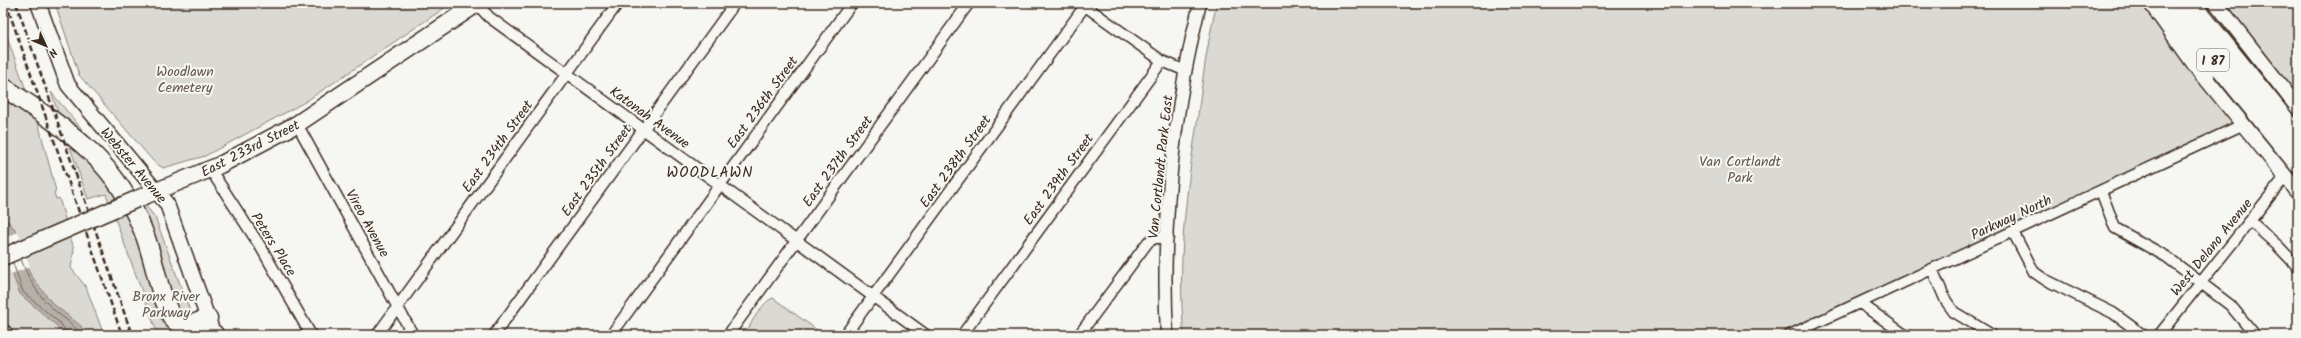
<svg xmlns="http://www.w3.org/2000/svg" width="2301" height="338" viewBox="0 0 2301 338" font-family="Kalam,sans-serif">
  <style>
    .green { fill: #dad9d3; stroke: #8a8278 }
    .water { fill: #b6b0a9; stroke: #857a71 }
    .pier { fill: #f6f6f2 }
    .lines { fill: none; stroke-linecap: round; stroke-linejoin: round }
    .shore { stroke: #6c6056; stroke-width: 1 }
    .minor-casing { stroke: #3b2a1e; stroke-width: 13 }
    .tertiary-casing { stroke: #3b2a1e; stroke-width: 15 }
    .secondary-casing { stroke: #3b2a1e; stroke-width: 17 }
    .primary-casing { stroke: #3b2a1e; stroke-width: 19 }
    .motorway-casing { stroke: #3b2a1e; stroke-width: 21 }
    .minor { stroke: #f6f6f2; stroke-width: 10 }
    .tertiary { stroke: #f6f6f2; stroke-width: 12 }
    .secondary { stroke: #f6f6f2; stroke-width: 14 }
    .primary { stroke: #f6f6f2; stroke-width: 16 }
    .motorway { stroke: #f6f6f2; stroke-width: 18 }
    .rail { stroke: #3b2a1e; stroke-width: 2.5; stroke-dasharray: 6 3; stroke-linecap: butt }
    .primary-bridge-casing { stroke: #3b2a1e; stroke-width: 19; stroke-linecap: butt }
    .primary-bridge { stroke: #f6f6f2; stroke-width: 16 }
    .labels { text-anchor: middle; stroke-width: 4; stroke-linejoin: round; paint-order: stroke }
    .shield { fill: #f6f6f2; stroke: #73675e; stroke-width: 1 }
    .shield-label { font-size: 13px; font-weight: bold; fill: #3b2a1e }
    .park-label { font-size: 14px; fill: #63564b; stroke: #f6f6f2 }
    .street-label { font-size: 14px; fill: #3b2a1e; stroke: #f6f6f2 }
    .neighbourhood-label { font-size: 15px; letter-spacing: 1px; fill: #3b2a1e; stroke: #f6f6f2 }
  </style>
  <rect width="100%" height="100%" fill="#f6f6f2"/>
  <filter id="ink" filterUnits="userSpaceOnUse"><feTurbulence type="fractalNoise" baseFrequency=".025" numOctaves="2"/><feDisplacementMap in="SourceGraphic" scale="8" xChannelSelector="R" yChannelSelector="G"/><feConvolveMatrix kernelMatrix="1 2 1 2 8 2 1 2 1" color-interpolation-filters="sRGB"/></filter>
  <g filter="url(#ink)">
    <path class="green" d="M55 3H452L305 102 205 156 163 168 154 162 79 75Z
      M1217 3H2298V94L1776 335H1184C1177 264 1186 193 1197 123 1202 83 1207 43 1217 3Z
      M3 26 39 126 56 191 54 192 56 199 59 198 74 249 71 268 86 287 104 335H3Z
      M51 92 155 217 199 335H158L106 194 88 199Z
      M773 298 824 335H751L748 331C750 322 764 301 773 298Z"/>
    <path class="water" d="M3 216 15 229 30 274 52 303 81 326 86 335H65L58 327 20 294 3 250Z"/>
    <path class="pier" d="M18 232 30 267 11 274 3 255V238Z"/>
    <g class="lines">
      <path class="shore" d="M21 259C27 276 36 292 49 305 59 316 73 322 81 335
        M13 263 23 292 61 324 68 335"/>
      <g class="minor-casing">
        <path id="minor" d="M1081 3 1162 61 1186 71
          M477 4 489 17 926 335
          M297 124 413 335
          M210 169 262 249 311 335
          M2101 191 2115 228 2167 257 2230 305 2255 335
          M2250 221 2277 245 2298 267
          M2013 232 2034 272 2044 279 2113 313 2143 335
          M1932 269 1946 301 1954 312 1992 335
          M1860 303 1905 335
          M377 335 618 3
          M494 335 735 3
          M611 335 852 3
          M728 335 969 3
          M845 335 1087 3
          M962 335 1162 61
          M1079 335 1148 242 1155 238H1168
          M1790 335 2244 124
          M2159 335 2285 177"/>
      </g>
      <g class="tertiary-casing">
        <path id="tertiary" d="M1167 335C1161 225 1174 110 1200 3"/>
      </g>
      <g class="secondary-casing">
        <path id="secondary" d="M38 3 68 85 167 204 211 327
          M2216 3 2298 108
          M2198 69 2298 192"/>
      </g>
      <g class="primary-casing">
        <path id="primary" d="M137 199 220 165 297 124 478 3
          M3 257 49 237"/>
      </g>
      <g class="motorway-casing">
        <path id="motorway" d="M2153 3 2205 76
          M2168 3 2298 164
          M2191 3 2298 136
          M3 87C66 129 115 158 144 233 155 261 158 293 173 319 183 330 196 323 208 318
          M3 334V335
          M212 335 214 334"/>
      </g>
      <use href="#minor" class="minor"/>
      <use href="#tertiary" class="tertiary"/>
      <use href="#secondary" class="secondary"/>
      <use href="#primary" class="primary"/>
      <use href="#motorway" class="motorway"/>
      <path class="rail" d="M6 3 122 335
        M16 3 132 335"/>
      <g class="primary-bridge-casing">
        <path id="primary-bridge" d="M49 237 137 199"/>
      </g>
      <use href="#primary-bridge" class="primary-bridge"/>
    </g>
  </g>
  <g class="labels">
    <rect class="shield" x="2197" y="49" width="32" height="22" rx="3"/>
    <g class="shield-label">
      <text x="2213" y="65">I 87</text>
    </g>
    <g class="park-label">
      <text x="185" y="76">Woodlawn<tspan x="185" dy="16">Cemetery</tspan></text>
      <text x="1740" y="166">Van Cortlandt<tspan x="1740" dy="16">Park</tspan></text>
      <text x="166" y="301">Bronx River<tspan x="166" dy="16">Parkway</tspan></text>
    </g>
    <g class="street-label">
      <text transform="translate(762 102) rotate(-54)" y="5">East 236th Street</text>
      <text transform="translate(650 117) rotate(36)" y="5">Katonah Avenue</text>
      <text transform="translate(497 146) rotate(-54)" y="5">East 234th Street</text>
      <text transform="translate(250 148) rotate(-27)" y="5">East 233rd Street</text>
      <text transform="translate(837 161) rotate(-54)" y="5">East 237th Street</text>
      <text transform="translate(955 161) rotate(-54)" y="5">East 238th Street</text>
      <text transform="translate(134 165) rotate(50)" y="5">Webster Avenue</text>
      <text transform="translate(1160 167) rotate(-84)" y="5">Van Cortlandt Park East</text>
      <text transform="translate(596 170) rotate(-54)" y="5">East 235th Street</text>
      <text transform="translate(1058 179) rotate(-54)" y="5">East 239th Street</text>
      <text transform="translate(2011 217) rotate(-25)" y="5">Parkway North</text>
      <text transform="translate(368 223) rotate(61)" y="5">Vireo Avenue</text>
      <text transform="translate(274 244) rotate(58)" y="5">Peters Place</text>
      <text transform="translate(2211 247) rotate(-51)" y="5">West Delano Avenue</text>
    </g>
    <g class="neighbourhood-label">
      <text x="710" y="177">WOODLAWN</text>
    </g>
  </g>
  <rect width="2301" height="338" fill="none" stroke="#f6f6f2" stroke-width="16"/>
  <rect x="8" y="8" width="2285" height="322" fill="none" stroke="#3b2a1e" stroke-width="1.5" filter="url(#ink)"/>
  <g transform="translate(46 46) rotate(134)" stroke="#f6f6f2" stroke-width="3" paint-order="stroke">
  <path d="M0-3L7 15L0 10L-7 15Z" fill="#3b2a1e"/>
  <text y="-6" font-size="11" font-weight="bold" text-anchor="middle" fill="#3b2a1e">N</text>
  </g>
</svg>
